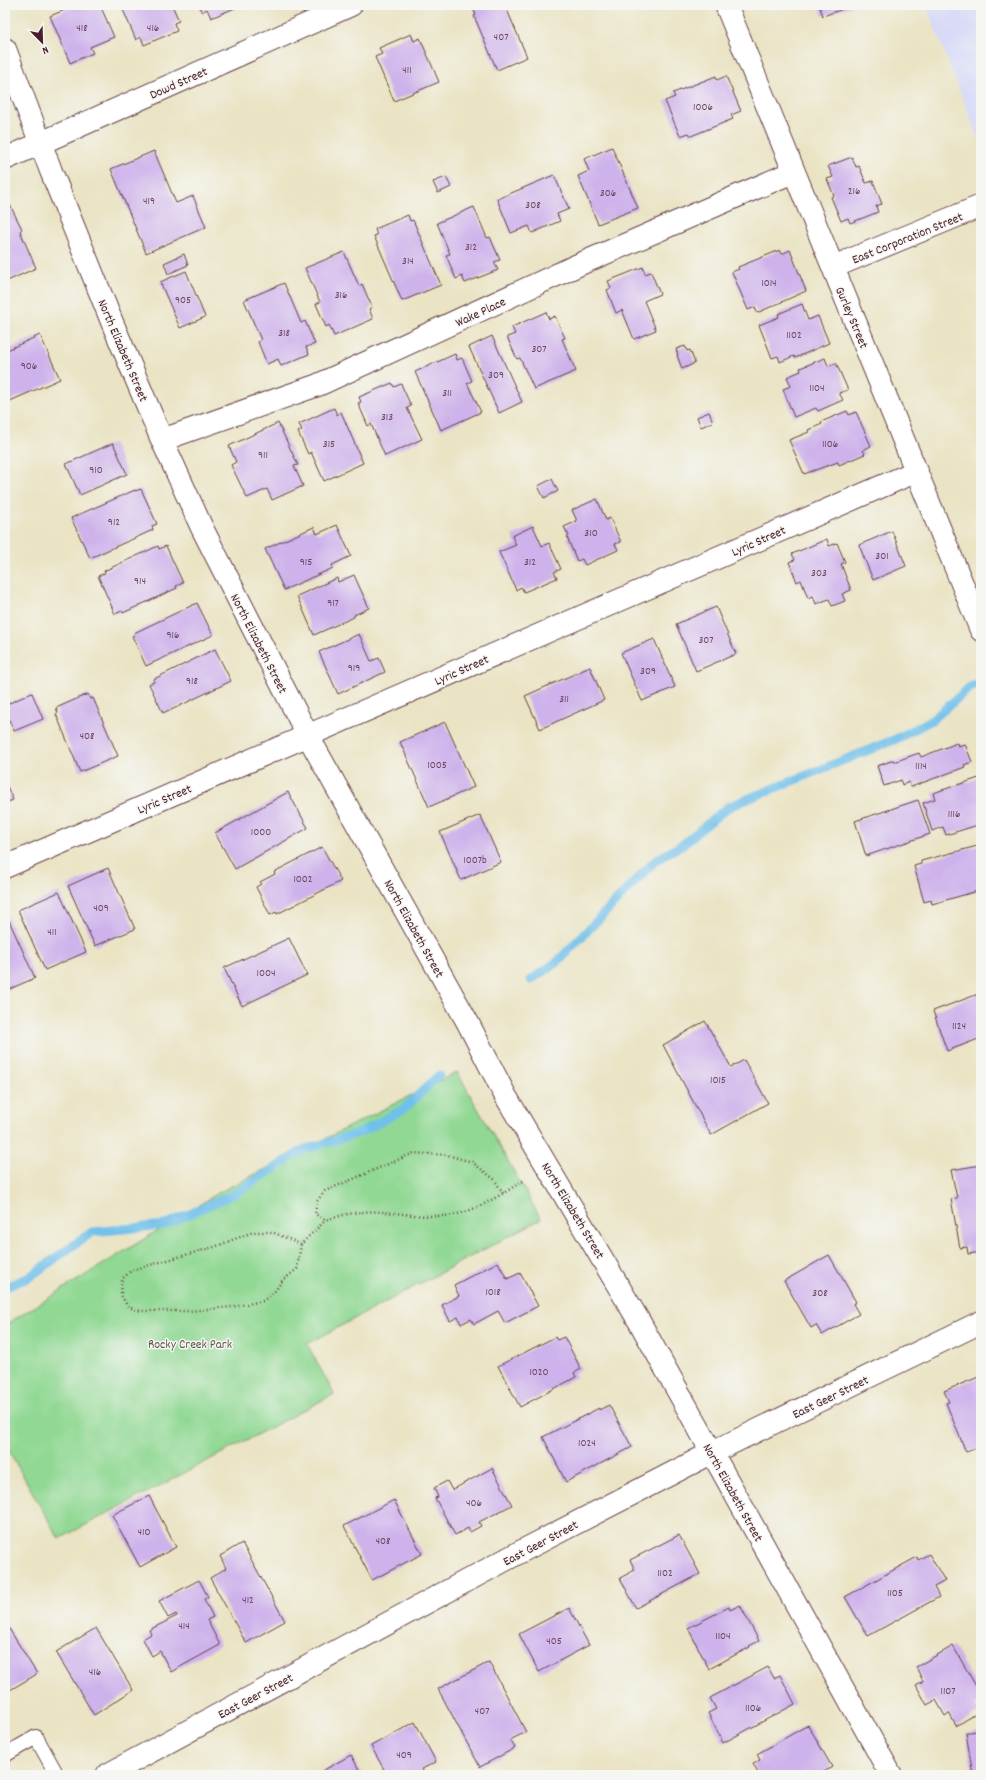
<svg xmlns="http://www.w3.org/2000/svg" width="986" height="1780" viewBox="0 0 986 1780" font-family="Dekko,sans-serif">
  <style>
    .built { fill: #d6d8f8 }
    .green { fill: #90d893; stroke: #6d7c5f }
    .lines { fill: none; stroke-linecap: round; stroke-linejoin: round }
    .stream { stroke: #6fc0ea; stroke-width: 9 }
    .building { fill: #ceb2eb }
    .service-casing { stroke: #623d42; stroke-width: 16 }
    .minor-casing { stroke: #623d42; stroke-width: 24 }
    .tertiary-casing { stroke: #623d42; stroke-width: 24 }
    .path { stroke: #623d42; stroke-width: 2.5; stroke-dasharray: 1 3; stroke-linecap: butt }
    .service { stroke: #fff; stroke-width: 14 }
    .minor { stroke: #fff; stroke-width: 22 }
    .tertiary { stroke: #fff; stroke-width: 22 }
    .labels { text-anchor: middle; stroke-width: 3; stroke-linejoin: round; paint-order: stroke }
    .number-label { font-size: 11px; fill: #6b445b }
    .street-label { font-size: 13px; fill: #4a1f2b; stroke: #f6f6f2 }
    .park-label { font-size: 13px; fill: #5f564a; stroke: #f6f6f2 }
  </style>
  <rect width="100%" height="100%" fill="#f6f6f2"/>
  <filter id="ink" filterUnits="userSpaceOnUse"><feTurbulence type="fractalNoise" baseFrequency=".025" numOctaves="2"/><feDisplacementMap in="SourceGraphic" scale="8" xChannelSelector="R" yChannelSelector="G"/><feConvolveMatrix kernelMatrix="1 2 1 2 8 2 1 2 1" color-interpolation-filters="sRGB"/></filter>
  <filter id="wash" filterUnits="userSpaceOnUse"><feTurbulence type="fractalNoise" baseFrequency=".012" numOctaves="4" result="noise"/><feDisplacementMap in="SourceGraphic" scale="16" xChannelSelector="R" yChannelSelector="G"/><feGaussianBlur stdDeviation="0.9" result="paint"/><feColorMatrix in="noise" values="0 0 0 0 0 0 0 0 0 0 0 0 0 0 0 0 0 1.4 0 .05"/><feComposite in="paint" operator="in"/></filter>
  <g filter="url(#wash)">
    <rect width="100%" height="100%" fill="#eae4c5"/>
    <path class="built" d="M926 5H981V145Z"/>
    <path class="green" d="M457 1072 541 1219 307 1344 334 1394 59 1539 5 1444V1325L220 1192Z"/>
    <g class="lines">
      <path class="stream" d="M531 980 557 962 656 860 683 844 728 807 896 739 932 720 969 688 976 684
        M5 1287 28 1278 92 1232 165 1225 236 1193 303 1150 362 1132 405 1108 439 1075"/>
    </g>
    <g id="blocks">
      <path class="building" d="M77 5H100L114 37 90 47 93 53 70 63 50 16Z
        M121 5H172L179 21 174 23 177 31 144 45 141 37 136 40Z
        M199 5H242L211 18 207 9 202 12Z
        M479 5H505L527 57 497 70 474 16 476 15 473 8Z
        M819 5H854L823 16Z
        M411 34 414 41 420 38 439 82 394 101 375 57 382 54 379 48Z
        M716 76 717 80 726 76 741 111 731 115 733 119 691 136 689 133 680 136 665 101 675 97 673 93Z
        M612 147 638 208 598 224 578 176 589 171 584 159Z
        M154 151 176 203 193 196 206 227 146 253 111 169Z
        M852 157 856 167 859 166 866 183 873 181 882 204 876 206 878 212 850 223 848 218 841 221 831 197 834 196 827 179 833 177 828 166Z
        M554 175 569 209 557 214 560 221 532 233 529 226 511 233 497 199Z
        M446 177 451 187 438 193 433 182Z
        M7 203 8 206 10 205 22 229 20 231 36 268 5 282V204Z
        M474 207 487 238 490 237 500 260 494 262 498 270 465 283 462 276 456 279 446 255 450 254 437 223Z
        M408 215 410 221 413 220 441 285 402 301 374 236 377 235 375 229Z
        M780 250 782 254 790 250 806 291 757 313 755 307 748 310 732 272 739 269 738 267Z
        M344 252 359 286 362 284 372 307 369 309 373 319 334 336 329 325 326 327 316 304 320 302 305 268Z
        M184 254 188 265 168 274 164 263Z
        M643 267 645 274 651 272 660 294 644 301 656 330 634 339 622 310 616 313 607 290 611 288 608 281Z
        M186 271 205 317 180 328 160 282Z
        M284 283 301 323 305 321 315 344 306 347 309 354 281 366 278 359 267 364 258 342 261 340 244 300Z
        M802 304 808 320 818 316 829 343 795 358 794 356 780 362 778 356 772 358 759 325 779 317 778 314Z
        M546 312 549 319 555 316 565 338 562 339 576 371 534 389 520 358 517 359 507 337 515 334 512 327Z
        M40 335 60 379 10 401 5 391V351Z
        M492 336 522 402 499 413 469 347Z
        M685 346 687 351 690 350 695 363 682 369 677 355H678L676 349Z
        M455 354 457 360 462 358 472 381 467 383 481 412 441 430 415 372Z
        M825 358 828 366 836 363 848 390 839 393 843 400 818 411 816 408 794 417 783 389 791 386 787 377 801 371 800 368Z
        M392 383 394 387 401 384 411 406 407 408 422 439 385 456 371 424 368 426 358 403 361 402 359 397Z
        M334 408 337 415 341 412 363 463 324 481 311 452 308 454 298 432 302 430 299 424Z
        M847 411 849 415 856 412 871 446 863 450 865 454 839 465 838 462 804 474 789 440 809 432 808 430 822 424 821 422Z
        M709 412 713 422 701 427 697 417Z
        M278 423 298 465 294 466 303 486 272 500 267 489 247 498 231 465 236 462 229 446Z
        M113 443 127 474 80 495 66 464Z
        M552 479 558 491 544 498 538 486Z
        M141 489 157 524 152 526 153 530 90 558 71 518 135 490V491Z
        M597 499 606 520 610 518 621 542 615 544 618 550 585 565 582 559 577 561 567 537 569 536 564 527 577 521 572 510Z
        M337 525 351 556 332 565 333 568 284 590 265 549 314 527 317 534Z
        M533 526 542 546 549 543 561 569 554 572 557 578 524 592 521 587 516 590 499 552 516 545 512 536Z
        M892 531 906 566 873 580 859 545Z
        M827 539 829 546 837 543 845 562 841 564 851 590 842 594 845 601 832 606 829 599 816 604 813 596 808 598 801 580 797 582 789 562 795 560 792 554Z
        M158 546 159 549 166 546 183 583 176 586 177 588 123 613 122 611 115 614 98 576 105 573 104 571Z
        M354 575 369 608 354 615V617L314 635 297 596 337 578 338 582Z
        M197 603 213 635 146 666 132 636 135 635 134 633Z
        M716 607 736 654 696 671 676 624Z
        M359 634 371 661 379 658 385 672 338 694 319 652Z
        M654 639 675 687 642 701 621 653Z
        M215 649 231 681 169 711V710L163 713 149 684 154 682V679Z
        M590 667 604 700 540 729 525 696Z
        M32 693 43 719 14 731 5 711V705Z
        M88 694 90 699 93 698 118 756 80 772 56 714 58 713 56 708Z
        M445 722 474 787 429 807 400 742Z
        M957 743 958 746 965 744 972 762 964 765 965 767 911 787 909 782 902 785 901 780 884 786 877 766 894 760V762L919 753 921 757Z
        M979 778 981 783V824L946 835 943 827 932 831 923 803 935 799 933 793Z
        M5 782 13 800 5 803Z
        M288 792 308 828 235 869 215 833Z
        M918 800 930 834 866 856 855 821Z
        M480 815 501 862 461 880 440 832Z
        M981 845V890L932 904 931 900 924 902 914 866 921 864V861Z
        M322 847 341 881 277 914 276 912 270 915 256 887 261 884 260 882 275 874 274 872Z
        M108 868 135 929 95 946 68 886Z
        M59 892 86 952 45 970 18 910Z
        M6 914 35 978 5 991V915Z
        M289 938 307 975 242 1006 224 968Z
        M981 993V1038L947 1051 933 1011Z
        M705 1021 731 1067 744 1060 768 1103 711 1135 663 1045Z
        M981 1165V1252L968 1254 967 1247 960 1248 951 1199 957 1198 951 1170Z
        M829 1255 856 1302 853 1304 859 1314 822 1335 816 1325 811 1328 784 1281Z
        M498 1262 507 1279 520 1273 538 1306 505 1323 498 1311 474 1324 471 1319 461 1324 458 1317 450 1321 442 1305 459 1296 454 1285Z
        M555 1337 557 1340 564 1337 581 1369 574 1373 576 1377 520 1407 498 1366Z
        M981 1376V1451L979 1452 977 1448 966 1452 946 1403 949 1402 944 1391Z
        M609 1405 632 1447 566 1482 543 1437 599 1408V1410Z
        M492 1468 512 1505 479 1522 481 1526 470 1532 468 1528 455 1535 435 1498 438 1497 434 1488 447 1481 452 1490Z
        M149 1496 176 1547 140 1567 112 1515Z
        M394 1500 422 1554 372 1580 344 1526Z
        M679 1535 700 1574 636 1608 620 1578 635 1570 630 1560Z
        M242 1543 285 1621 246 1643 210 1578 226 1568 220 1556Z
        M929 1554 945 1581 934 1587 939 1597 868 1636 845 1597 917 1557 918 1560Z
        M199 1580 208 1597 204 1599 213 1617 207 1620 220 1645 171 1672 160 1651 152 1656 143 1639 151 1634 149 1630 177 1616 176 1614 168 1618 159 1601Z
        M740 1605 759 1641 749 1646 750 1647 709 1669 688 1628 729 1607 730 1610Z
        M569 1608 589 1645 539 1672 519 1634Z
        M5 1622 37 1674 5 1693Z
        M96 1628 133 1690 94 1715 56 1652Z
        M953 1646 981 1695V1701L975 1705 979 1712 956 1726 949 1713 945 1716 936 1700 927 1705 916 1685 923 1681 916 1667Z
        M489 1662 526 1732 510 1740 515 1748 480 1767 438 1689Z
        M768 1667 774 1678 780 1675 795 1704 723 1743 708 1713 716 1709 710 1698Z
        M415 1722 436 1762 422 1769 425 1775H387L371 1746Z
        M808 1725 832 1767 819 1775H754L758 1773 753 1764 760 1760 757 1754Z
        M981 1730V1775H973L966 1733Z
        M351 1755 362 1775H315Z"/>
    </g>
  </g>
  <g filter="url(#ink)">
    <use href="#blocks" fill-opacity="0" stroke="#623d42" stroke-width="1"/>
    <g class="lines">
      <g class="service-casing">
        <path id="service" d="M5 1755 36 1737 57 1775"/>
      </g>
      <g class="minor-casing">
        <path id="minor" d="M726 5 981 630
          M5 49 51 171 112 322 162 440 202 528 308 736 468 1023 505 1095 639 1321 891 1775
          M5 159 351 5
          M833 267 981 206
          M162 440 318 385 578 265 793 172
          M5 867 917 471"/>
      </g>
      <g class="tertiary-casing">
        <path id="tertiary" d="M107 1775 520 1552 713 1452 981 1322"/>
      </g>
      <path class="path" d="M503 1193 494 1179 472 1162 447 1155 414 1153 325 1191 317 1201 315 1214 326 1220C344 1214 364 1210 383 1212 406 1214 430 1218 453 1215 479 1210 503 1193 525 1180
        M301 1244 272 1232H253L214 1247 132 1270 122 1279 121 1295 128 1307 141 1311H190L231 1307 263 1301 276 1290 281 1282 297 1269 301 1244 326 1220"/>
      <use href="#service" class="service"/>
      <use href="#minor" class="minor"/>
      <use href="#tertiary" class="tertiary"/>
    </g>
  </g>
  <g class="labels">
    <g class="number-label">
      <text x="82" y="31">418</text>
      <text x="153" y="31">416</text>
      <text x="501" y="40">407</text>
      <text x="407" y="73">411</text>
      <text x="703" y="110">1006</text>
      <text x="854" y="194">216</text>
      <text x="608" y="196">306</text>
      <text x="149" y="204">419</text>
      <text x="533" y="208">308</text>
      <text x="471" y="250">312</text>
      <text x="408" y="264">314</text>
      <text x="769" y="286">1014</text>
      <text x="341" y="298">316</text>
      <text x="183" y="303">905</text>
      <text x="284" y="336">318</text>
      <text x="794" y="338">1102</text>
      <text x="539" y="352">307</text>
      <text x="29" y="369">906</text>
      <text x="496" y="378">309</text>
      <text x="817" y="391">1104</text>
      <text x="447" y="396">311</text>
      <text x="387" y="420">313</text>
      <text x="329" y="447">315</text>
      <text x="830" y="447">1106</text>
      <text x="263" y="458">911</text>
      <text x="96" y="473">910</text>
      <text x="114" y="525">912</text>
      <text x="591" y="536">310</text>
      <text x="882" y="559">301</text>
      <text x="306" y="565">915</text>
      <text x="530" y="565">312</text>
      <text x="819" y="576">303</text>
      <text x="140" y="584">914</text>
      <text x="333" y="606">917</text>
      <text x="173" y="638">916</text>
      <text x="706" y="643">307</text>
      <text x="354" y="671">919</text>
      <text x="648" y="674">309</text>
      <text x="192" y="684">918</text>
      <text x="564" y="702">311</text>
      <text x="87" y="739">408</text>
      <text x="437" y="768">1005</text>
      <text x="921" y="769">1114</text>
      <text x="954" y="817">1116</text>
      <text x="261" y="835">1000</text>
      <text x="475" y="863">1007b</text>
      <text x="303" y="882">1002</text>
      <text x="101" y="911">409</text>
      <text x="52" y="935">411</text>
      <text x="266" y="976">1004</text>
      <text x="959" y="1029">1124</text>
      <text x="718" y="1083">1015</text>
      <text x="493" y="1295">1018</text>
      <text x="820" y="1296">308</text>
      <text x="539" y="1375">1020</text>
      <text x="587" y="1446">1024</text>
      <text x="474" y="1506">406</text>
      <text x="144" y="1535">410</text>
      <text x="383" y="1544">408</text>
      <text x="665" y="1576">1102</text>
      <text x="895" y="1596">1105</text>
      <text x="248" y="1603">412</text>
      <text x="184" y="1629">414</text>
      <text x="723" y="1639">1104</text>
      <text x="554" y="1644">405</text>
      <text x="95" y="1675">416</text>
      <text x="948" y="1694">1107</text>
      <text x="753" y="1711">1106</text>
      <text x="482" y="1714">407</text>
      <text x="404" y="1758">409</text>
    </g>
    <g class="street-label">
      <text transform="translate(178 82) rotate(-24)" y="5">Dowd Street</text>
      <text transform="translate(907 237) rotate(-22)" y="5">East Corporation Street</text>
      <text transform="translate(480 311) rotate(-25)" y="5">Wake Place</text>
      <text transform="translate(853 317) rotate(67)" y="5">Gurley Street</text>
      <text transform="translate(124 350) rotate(67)" y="5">North Elizabeth Street</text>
      <text transform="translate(758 540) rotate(-24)" y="5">Lyric Street</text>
      <text transform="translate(260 643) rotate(63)" y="5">North Elizabeth Street</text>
      <text transform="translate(461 669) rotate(-24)" y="5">Lyric Street</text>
      <text transform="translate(164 798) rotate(-23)" y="5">Lyric Street</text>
      <text transform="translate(415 928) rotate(61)" y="5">North Elizabeth Street</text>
      <text transform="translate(574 1210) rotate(59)" y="5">North Elizabeth Street</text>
      <text transform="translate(830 1396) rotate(-26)" y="5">East Geer Street</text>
      <text transform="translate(734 1492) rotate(61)" y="5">North Elizabeth Street</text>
      <text transform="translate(540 1542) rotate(-28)" y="5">East Geer Street</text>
      <text transform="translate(255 1695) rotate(-28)" y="5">East Geer Street</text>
    </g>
    <g class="park-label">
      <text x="190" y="1348">Rocky Creek Park</text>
    </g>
  </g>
  <rect width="986" height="1780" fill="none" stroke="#f6f6f2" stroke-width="20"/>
  <g transform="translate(42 42) rotate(157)" stroke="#f6f6f2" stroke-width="3" paint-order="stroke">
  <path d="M0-3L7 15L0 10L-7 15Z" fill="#4a1f2b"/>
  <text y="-6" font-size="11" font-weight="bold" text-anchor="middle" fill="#4a1f2b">N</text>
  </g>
</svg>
